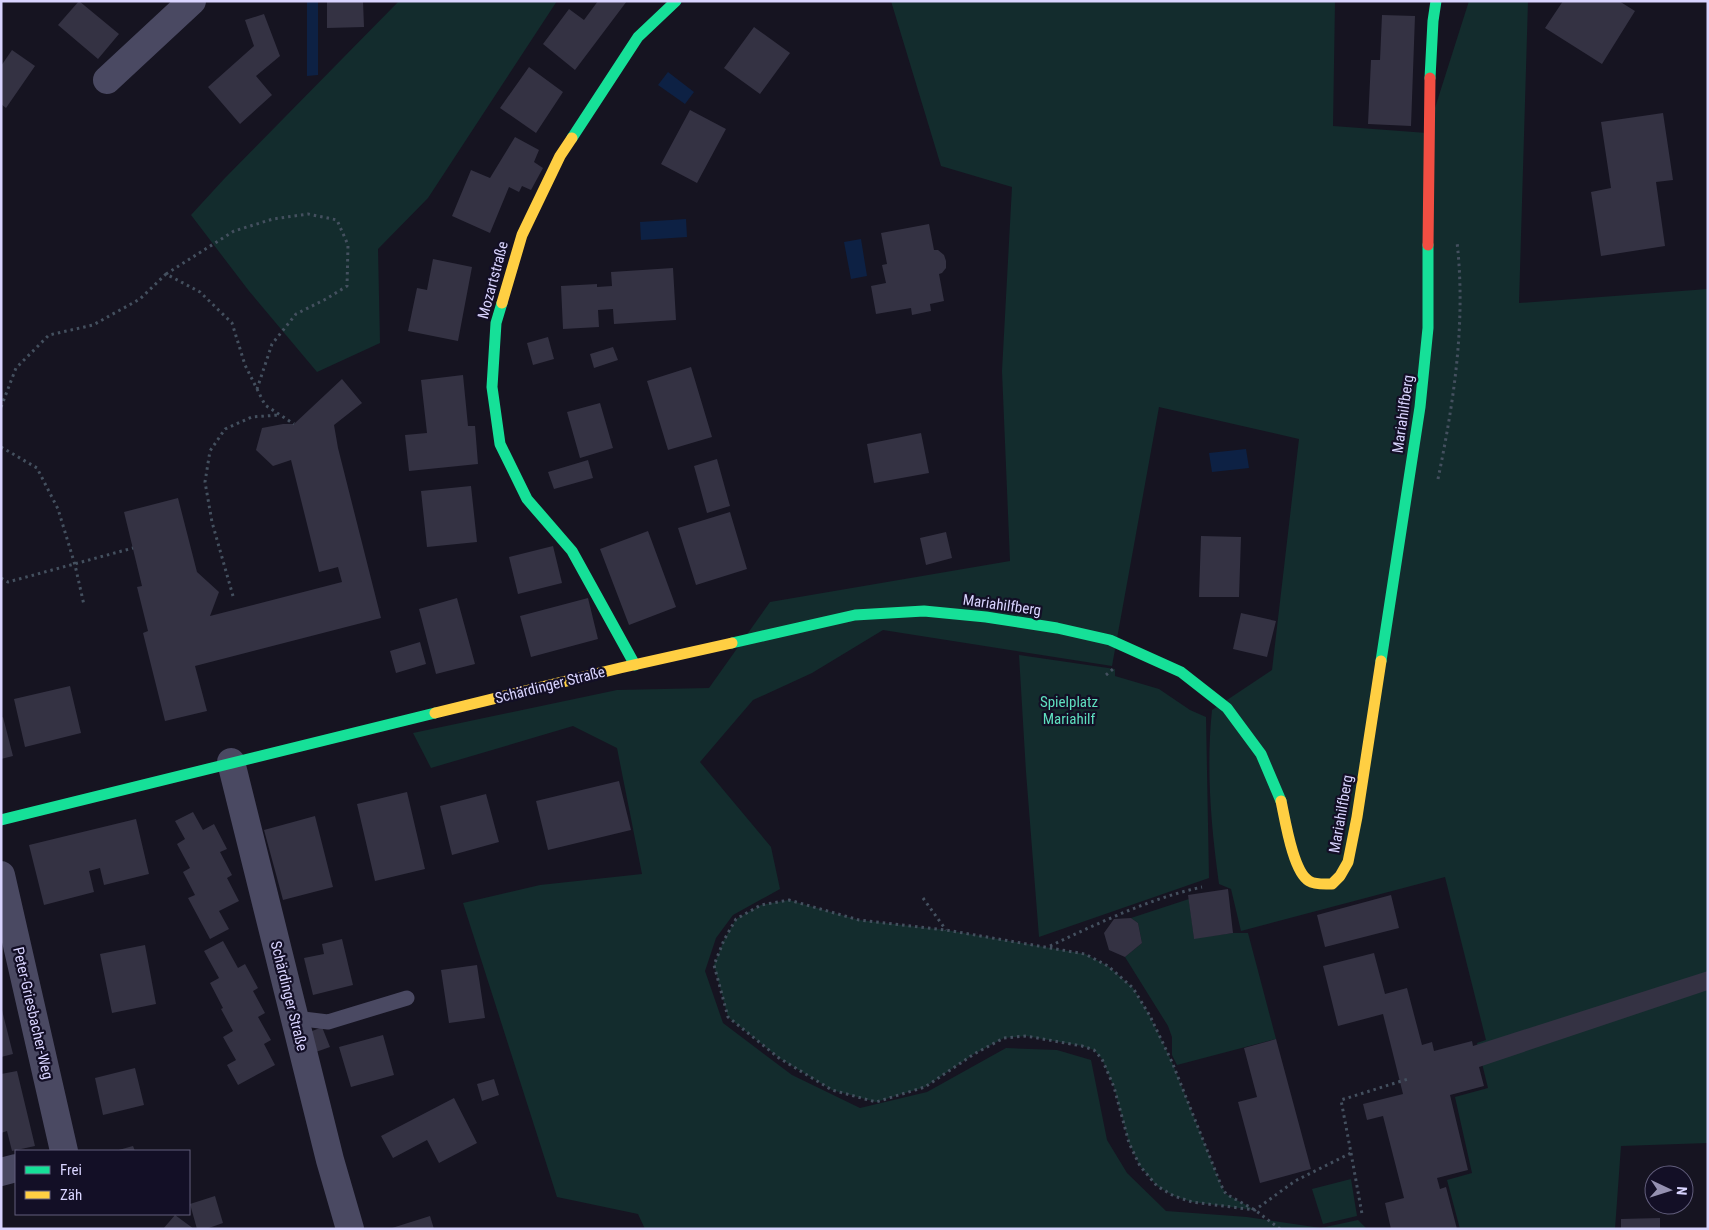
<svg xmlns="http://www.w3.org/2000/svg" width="1709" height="1230" viewBox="0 0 1709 1230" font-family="'Roboto Condensed',sans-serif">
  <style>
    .green { fill: #132c2d }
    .water { fill: #0d2144 }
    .building { fill: #343243 }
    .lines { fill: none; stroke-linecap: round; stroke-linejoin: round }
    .path { stroke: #44505f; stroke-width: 3; stroke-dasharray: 2.5 4; stroke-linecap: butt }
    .lane { stroke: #4a4962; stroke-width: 15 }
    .street { stroke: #4a4962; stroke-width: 28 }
    .fast { stroke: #16e098; stroke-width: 11 }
    .slow { stroke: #ffcf43; stroke-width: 11 }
    .jam { stroke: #f24e42; stroke-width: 11 }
    .labels { text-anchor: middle; stroke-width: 4.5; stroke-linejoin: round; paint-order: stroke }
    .street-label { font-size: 15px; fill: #d9d4ff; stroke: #130f26 }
    .park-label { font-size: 15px; fill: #5fe0c0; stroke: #130f26 }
  </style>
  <rect width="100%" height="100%" fill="#161421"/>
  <path class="green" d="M399 1H557L428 198 378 249 380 343 317 372 249 291 191 215 224 179Z
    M891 1H1335L1333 126 1427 133 1469 1H1528L1519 303 1708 289V1143L1621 1146 1615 1229H1460L1447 1180 1472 1173 1455 1097 1488 1088 1477 1043 1486 1040 1445 877 1241 931 1231 889 1219 884C1211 826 1206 769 1212 710L1272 670 1299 439 1159 407 1112 666 883 630 812 673 753 700 700 762 771 847 780 889 733 915 716 938 705 971 723 1023 792 1075 860 1108 927 1092 1006 1048 1057 1050 1091 1060 1107 1140 1127 1173 1166 1211 1247 1217 1321 1228 1358 1220 1367 1229H645L638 1214 557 1197 463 903 540 885 642 874 617 748 573 726 431 768 413 733 617 690 709 688 770 602 1010 561 1002 371 1012 187 941 166Z
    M1019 655 1115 669V676L1159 689 1190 710 1206 717 1209 878 1039 937 1026 772Z
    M1189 899 1194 938 1233 933H1248L1276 1039 1177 1065 1172 1055V1037L1168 1026 1125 957 1142 943 1138 923 1131 918Z
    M789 900 859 920 946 930 1085 954 1108 966 1133 988 1150 1016 1172 1062 1221 1185 1226 1194 1255 1210 1192 1202 1174 1196 1157 1186 1140 1166 1129 1143 1114 1087 1102 1059 1094 1050 1082 1046 1026 1036 1004 1038 974 1054 925 1087 876 1102 832 1090 779 1058 728 1017 714 965 724 940 736 919 761 905Z
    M1351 1179 1357 1216 1323 1224 1312 1189Z"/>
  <path class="water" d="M307 1H318V75L307 76Z
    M668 72 694 92 685 104 658 85Z
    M686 219 687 237 641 240 640 222Z
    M861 239 867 276 851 279 844 242Z
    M1246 449 1249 468 1212 472 1209 453Z"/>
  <path class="building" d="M79 1 119 34 98 59 58 25Z
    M327 1H363L364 27 327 28Z
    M598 1H627L575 70 543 44 569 9 584 20Z
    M1563 1H1619L1635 11 1602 64 1545 28Z
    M264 14 280 56 256 76 272 95 240 124 208 87 254 46 245 20Z
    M1382 15 1415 16 1411 126 1368 124 1371 60H1380Z
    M754 27 790 53 760 94 724 68Z
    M12 50 35 66 6 108 1 104V66Z
    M529 67 563 92 536 133 500 108Z
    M690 110 726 129 697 183 661 164Z
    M1663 113 1673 180 1656 182 1665 246 1601 256 1591 192 1611 188 1601 122Z
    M515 137 539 150 534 162 543 168 531 190 522 186 519 192 509 187 490 233 452 216 471 170 490 178Z
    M929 224 934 250H938L944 255 946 261V268L942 273 939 274 944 301 930 304 931 311 912 315 911 308 876 314 871 286 886 283 882 265 887 264 881 233Z
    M433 259 472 267 458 341 408 331 417 288 427 290Z
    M673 268 676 320 614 324 613 309 598 310 599 327 563 329 561 286 597 284V287L612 286 611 272Z
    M548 337 554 359 533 365 527 343Z
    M613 347 618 360 594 368 590 354Z
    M691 367 712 437 668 450 647 381Z
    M463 375 468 426H475L478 464 409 471 405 435 427 433 421 380Z
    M342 379 362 403 334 425 338 448 381 618 195 666 207 711 165 721 143 633 148 631 137 587 142 586 124 512 178 498 197 572 219 592 210 616 342 582 338 567 319 572 291 460 273 466 256 450 262 428 283 424H294Z
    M600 403 613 448 580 458 567 412Z
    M921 433 929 473 874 483 867 444Z
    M717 459 730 506 707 513 694 466Z
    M588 460 593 478 554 489 548 472Z
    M471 486 477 542 427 547 421 491Z
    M730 512 747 569 696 585 678 528Z
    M648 531 676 607 629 625 600 549Z
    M946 532 952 558 926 565 920 538Z
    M1201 536 1241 537 1239 597H1199Z
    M553 546 562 583 518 594 509 557Z
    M457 598 475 664 436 674 419 609Z
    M588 598 598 639 531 657 520 616Z
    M1241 613 1276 621 1267 657 1233 649Z
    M420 642 426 664 396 673 390 651Z
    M70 686 81 733 25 747 14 699Z
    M3 717 13 756 1 759V718Z
    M619 781 631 830 548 850 536 801Z
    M407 792 425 869 375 881 357 804Z
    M486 794 499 842 452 855 440 806Z
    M193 812 203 830 214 824 227 849 220 852 232 875 227 878 239 901 219 911 229 929 210 939 188 898 195 895 183 872 190 868 177 844 185 839 175 821Z
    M315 816 333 887 283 900 264 830Z
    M136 819 149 874 104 885 100 868 89 871 94 892 44 905 29 845Z
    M1228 889 1233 933 1194 939 1188 895Z
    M1391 895 1399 928 1325 947 1317 915Z
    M1131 918 1138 923 1142 943 1125 957 1109 950 1104 933 1114 919Z
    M342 939 353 985 313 995 304 958 324 954 322 944Z
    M223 941 238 968 245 964 258 988 253 991 265 1013 258 1017 271 1040 264 1044 275 1065 238 1085 227 1065 236 1060 223 1037 233 1031 221 1009 223 1008 210 983 219 978 204 951Z
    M145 945 156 1004 112 1013 100 954Z
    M1374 953 1385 994 1407 988 1422 1045 1432 1042 1434 1051 1472 1041 1473 1046 1708 971V990L1479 1067 1484 1086 1450 1095 1468 1170 1437 1178 1440 1189 1446 1187 1457 1229H1391L1385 1203 1404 1198 1383 1116 1367 1120 1363 1104 1403 1094 1383 1014 1338 1026 1323 966Z
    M477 965 485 1018 449 1023 441 970Z
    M1 1006 13 1054 1 1057Z
    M322 1027 330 1047 313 1053 305 1034Z
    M383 1035 394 1075 351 1087 339 1047Z
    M1276 1039 1311 1169 1260 1183 1238 1102 1257 1097 1244 1048Z
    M135 1068 144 1105 103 1115 95 1078Z
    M17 1071 35 1146 12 1151 7 1131 1 1133V1074Z
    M494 1079 499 1095 482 1101 477 1084Z
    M454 1098 477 1143 439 1163 427 1140 393 1158 381 1136Z
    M133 1146 135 1151H115Z
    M215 1196 223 1223 206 1229H197L190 1204Z
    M175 1215 194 1229H163Z
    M430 1216 434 1229H392V1228Z
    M1660 1218V1229H1621V1219Z"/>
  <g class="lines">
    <path class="path" d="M166 274 234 231 273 219 308 214 337 220 348 245 347 286 326 299 296 314 272 344 257 389
      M1 407 16 368 49 335 93 325 140 299 166 274 200 292 232 323 245 365 265 405 294 424
      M1 447 37 468 58 509 75 565 84 605
      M1438 479C1454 401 1466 322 1457 242
      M1 578 8 582 133 548
      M233 596 212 522 205 482 210 451 225 429 252 417 279 415
      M1106 675 1113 669
      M923 898 946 930
      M1050 946C1099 923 1148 899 1202 887
      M1351 1153 1362 1214
      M1280 1229 1255 1210 1226 1194 1221 1185 1172 1062 1150 1016 1133 988 1108 966 1085 954 946 930 859 920 789 900 761 905 736 919 724 940 714 965 728 1017 779 1058 832 1090 876 1102 925 1087 974 1054 1004 1038 1026 1036 1082 1046 1094 1050 1102 1059 1114 1087 1129 1143 1140 1166 1157 1186 1174 1196 1192 1202 1255 1210 1295 1181 1351 1153 1341 1100 1408 1079"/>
    <path class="lane" d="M295 1018 328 1022 407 998"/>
    <path class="street" d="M107 80 192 1
      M231 762 330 1160 350 1229
      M1 875 64 1151
      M1 1172 16 1168"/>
    <path class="fast" d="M1430 78 1433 21 1436 1
      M572 138 638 37 676 1
      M502 303 496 323 492 387 500 444 527 499 572 551 635 665
      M732 643 855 615 924 611 986 617 1057 628 1110 640 1181 672 1227 708 1261 754 1281 801
      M1381 661 1420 407 1428 328V245
      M1 820 435 713"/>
    <path class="slow" d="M502 303 522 235 560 156 572 138
      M435 713 620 668 732 643
      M1281 801C1285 819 1293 872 1309 881 1315 885 1325 884 1332 884L1340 876 1348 862 1357 817 1381 661"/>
    <path class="jam" d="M1428 245 1430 78"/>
  </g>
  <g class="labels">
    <g class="street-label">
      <text transform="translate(493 280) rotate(-75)" y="5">Mozartstraße</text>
      <text transform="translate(1403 414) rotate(-82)" y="5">Mariahilfberg</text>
      <text transform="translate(1002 605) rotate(8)" y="5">Mariahilfberg</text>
      <text transform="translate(550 685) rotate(-14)" y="5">Schärdinger Straße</text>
      <text transform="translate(1341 814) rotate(-80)" y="5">Mariahilfberg</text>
      <text transform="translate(289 996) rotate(76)" y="5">Schärdinger Straße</text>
      <text transform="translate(33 1013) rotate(77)" y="5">Peter-Griesbacher-Weg</text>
    </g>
    <g class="park-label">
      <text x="1069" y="707">Spielplatz<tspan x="1069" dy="17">Mariahilf</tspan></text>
    </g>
  </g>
  <rect width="1709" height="1230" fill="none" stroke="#d9d4ff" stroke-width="5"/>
  <rect x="15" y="1150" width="175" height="65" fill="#130f26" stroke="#625e7d"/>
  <rect x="25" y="1166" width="25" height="8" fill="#16e098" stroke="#625e7d"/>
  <text x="60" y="1175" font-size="15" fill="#d9d4ff">Frei</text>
  <rect x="25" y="1191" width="25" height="8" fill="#ffcf43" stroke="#625e7d"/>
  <text x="60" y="1200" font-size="15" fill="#d9d4ff">Zäh</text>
  <g transform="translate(1669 1190) rotate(94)"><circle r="24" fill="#130f26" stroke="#625e7d"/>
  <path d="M0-4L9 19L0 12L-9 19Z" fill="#9591b1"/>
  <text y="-8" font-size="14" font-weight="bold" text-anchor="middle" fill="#d9d4ff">N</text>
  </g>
</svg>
